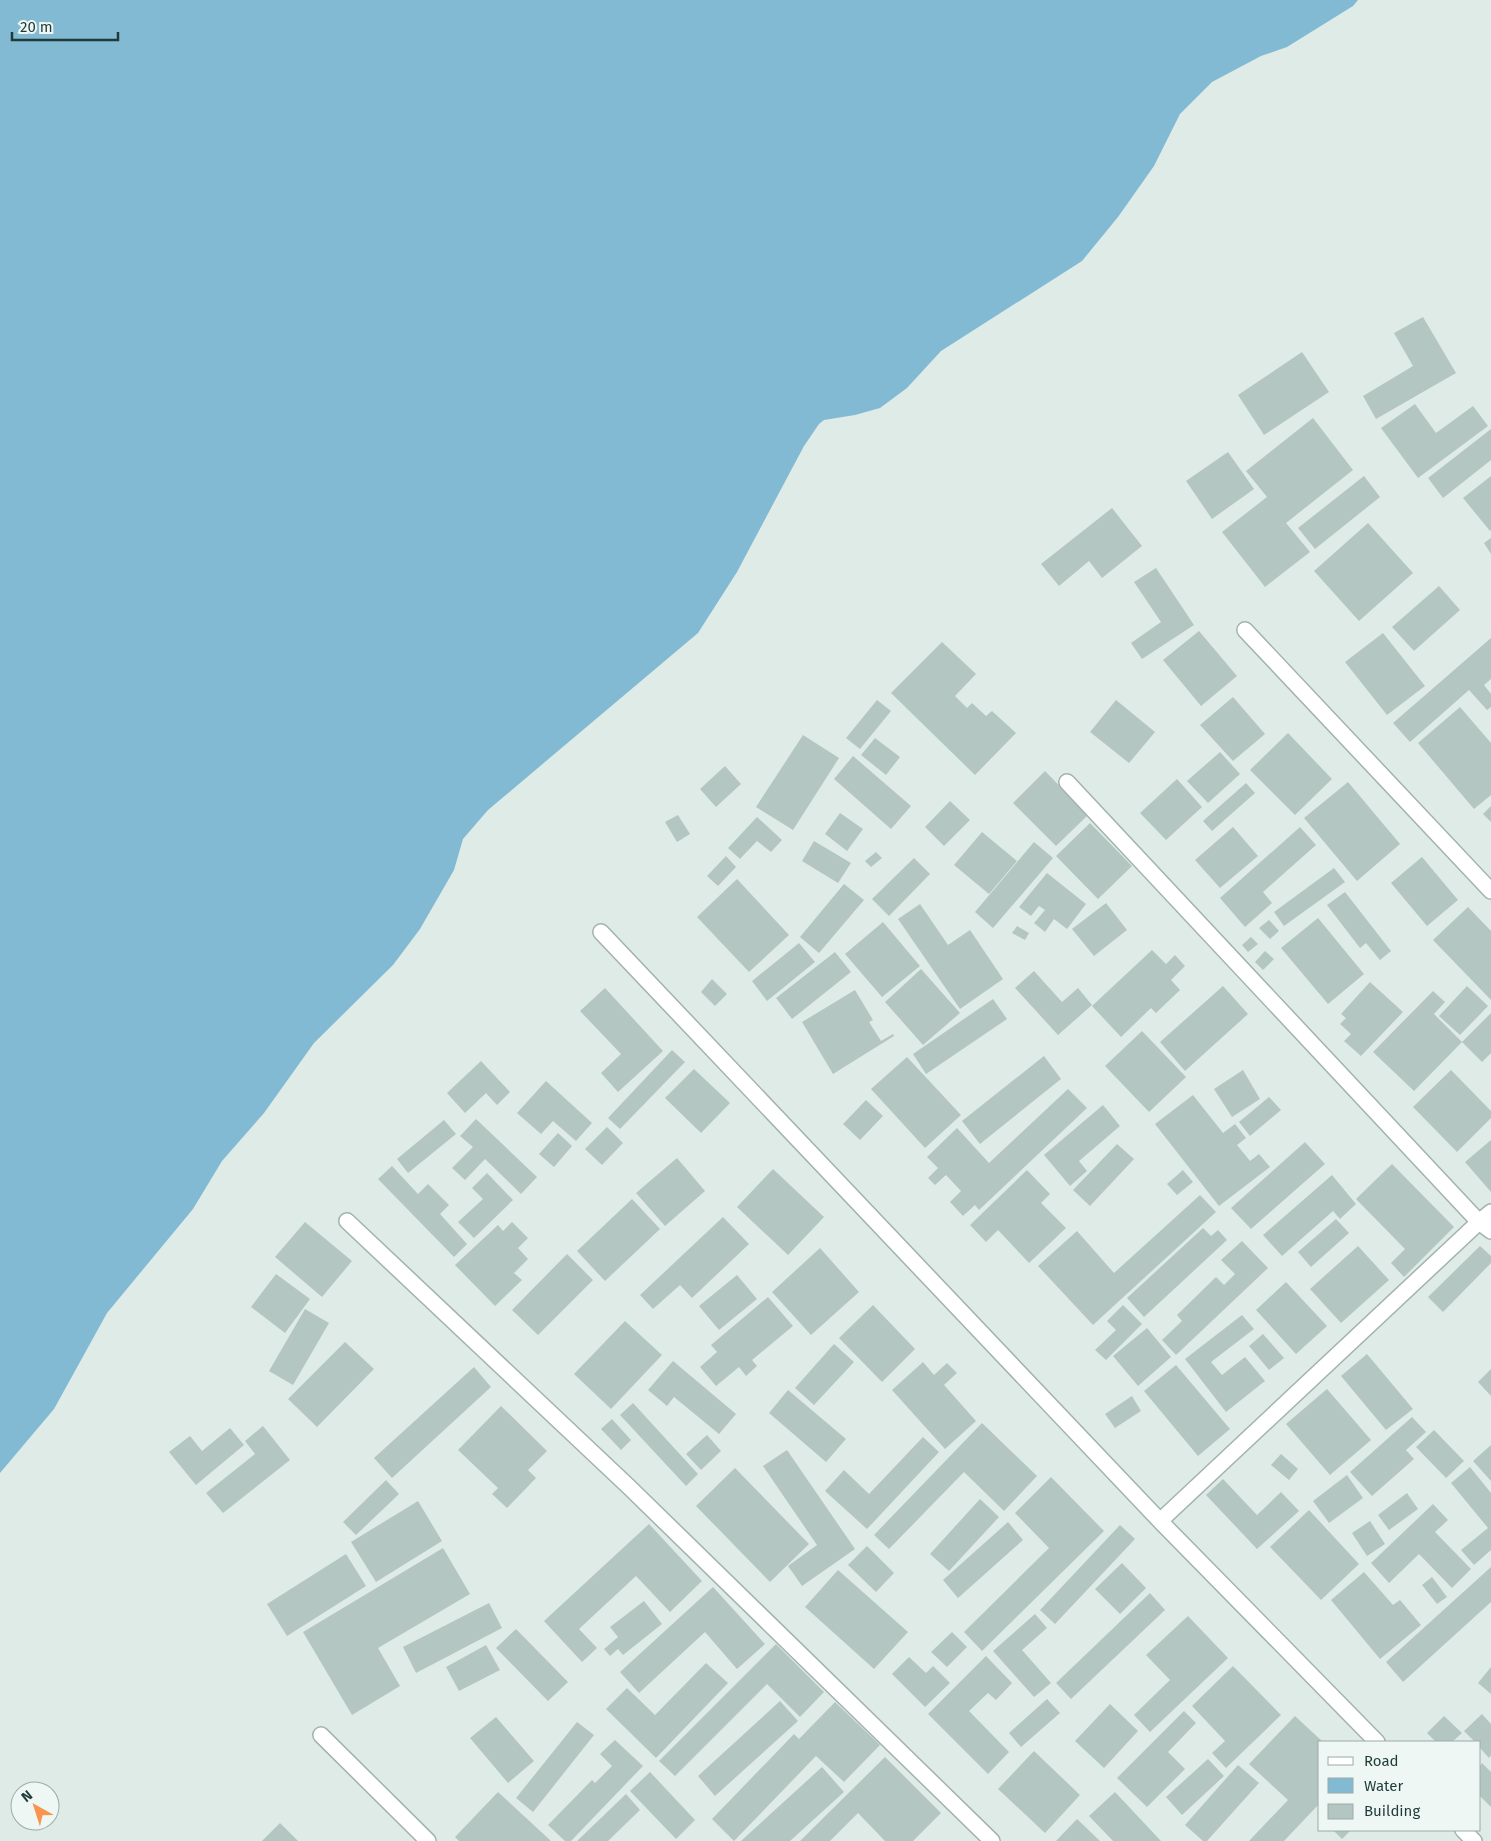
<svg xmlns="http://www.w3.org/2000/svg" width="1491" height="1841" viewBox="0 0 1491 1841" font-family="'Fira Sans',sans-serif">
<rect width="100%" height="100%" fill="#dfebe7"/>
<path fill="#83bad3" d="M0,0H1358L1353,6L1287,47L1261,56L1212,82L1180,114L1154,166L1118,217L1082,261L941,351L907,388L880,408L855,415L824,420L819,424L804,446L737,572L698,633L488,810L463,839L454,870L420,929L393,965L314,1043L264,1113L222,1161L193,1209L107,1313L54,1409L0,1473Z"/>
<path fill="#b4c6c1" d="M1423,317L1456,373L1376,419L1363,396L1413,366L1394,333Z
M1302,352L1329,392L1264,435L1238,395Z
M1415,404L1436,433L1473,406L1488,426L1418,478L1381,428Z
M1313,418L1353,470L1286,523L1310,552L1265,587L1222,532L1267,497L1246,471Z
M1491,429V460L1443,498L1428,478Z
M1228,452L1254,489L1212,519L1186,481Z
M1364,476L1380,497L1315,549L1298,528Z
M1491,476V530L1490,531L1463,498Z
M1112,508L1142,546L1102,578L1089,561L1059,586L1041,564Z
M1368,523L1413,573L1359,621L1314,571Z
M1491,538V554L1484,543Z
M1156,568L1194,625L1142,659L1131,643L1161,622L1134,582Z
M1439,586L1460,610L1414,651L1392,627Z
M1199,631L1237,676L1201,706L1163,660Z
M1383,633L1425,686L1387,715L1345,662Z
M1491,638V679L1484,685L1491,694V707L1487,710L1469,690L1410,742L1393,723Z
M942,642L976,674L955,696L967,708L972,703L986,716L992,711L1016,733L975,775L891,693Z
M1233,697L1265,734L1233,761L1200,725Z
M877,700L891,711L860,749L846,738Z
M1116,700L1155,732L1129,763L1090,732Z
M1460,707L1491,743V795L1474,809L1418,743Z
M1288,733L1332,779L1295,815L1250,770Z
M803,735L839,758L793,830L756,807Z
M875,738L900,757L886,775L861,755Z
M1220,752L1240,774L1208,803L1187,781Z
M853,756L911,806L891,829L834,779Z
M725,766L741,784L716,807L700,789Z
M1045,771L1088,815L1056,846L1013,803Z
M1177,779L1202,807L1166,840L1140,813Z
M1348,782L1400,844L1357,881L1304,818Z
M1246,783L1255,793L1212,831L1203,821Z
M950,801L970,820L944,846L925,827Z
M1491,806V822L1483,814Z
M840,813L863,829L847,851L825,834Z
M678,815L690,834L677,842L665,822Z
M757,817L782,840L771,852L757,841L740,859L728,848Z
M1090,823L1132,866L1098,899L1056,856Z
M1233,827L1258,856L1220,888L1195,860Z
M1300,827L1316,845L1263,892L1272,903L1245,927L1220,898Z
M982,832L1017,861L989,894L954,865Z
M814,841L851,863L838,883L802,861Z
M1034,842L1053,858L993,928L975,912Z
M876,852L882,858L871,867L865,861Z
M726,856L736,867L718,886L707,876Z
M1422,857L1458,900L1427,926L1391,883Z
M914,858L930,874L889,916L872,899Z
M1334,868L1345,882L1284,926L1274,912Z
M1047,873L1086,904L1067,929L1054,919L1045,932L1034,923L1045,910L1039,906L1031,916L1019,907Z
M737,879L789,935L749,972L697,917Z
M844,884L864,900L819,953L800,937Z
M1345,892L1391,951L1380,960L1366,943L1360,948L1327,905Z
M1106,903L1127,930L1094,956L1072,929Z
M920,904L948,945L970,930L1003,979L960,1009L898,919Z
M1468,907L1491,931V1000L1433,940Z
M1318,918L1364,974L1328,1004L1281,948Z
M1269,920L1279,931L1270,939L1259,928Z
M883,922L920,966L882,997L845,954Z
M1017,926L1029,933L1025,940L1012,933Z
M1251,937L1258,944L1248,952L1242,945Z
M799,943L815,962L767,1001L752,981Z
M1152,950L1166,964L1175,955L1185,966L1171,980L1180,990L1156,1013L1151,1008L1121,1037L1092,1006Z
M1265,951L1274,959L1263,970L1255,962Z
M835,952L851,972L792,1019L776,998Z
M921,969L960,1013L923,1045L885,1002Z
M1034,971L1062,1002L1078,988L1092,1005L1058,1035L1015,988Z
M712,979L727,994L715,1006L701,992Z
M1370,982L1403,1012L1361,1056L1344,1041L1351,1034L1340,1024L1346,1018L1341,1014Z
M1223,986L1248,1014L1185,1071L1160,1042Z
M1467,986L1488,1006L1460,1035L1439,1016Z
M605,988L663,1051L618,1092L601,1073L621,1054L580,1011Z
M855,990L873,1020L869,1022L881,1041L893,1034L894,1036L833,1074L802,1022Z
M1433,991L1445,1002L1434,1014L1462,1042L1414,1091L1373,1052Z
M993,999L1007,1019L926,1074L913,1054Z
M1491,1013V1053L1482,1062L1462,1042Z
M1142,1031L1186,1077L1149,1112L1105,1066Z
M672,1050L685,1062L620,1129L608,1118Z
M1044,1056L1061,1079L980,1144L962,1121Z
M907,1057L961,1115L925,1148L871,1089Z
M481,1061L510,1092L497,1105L486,1093L465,1113L447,1093Z
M694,1069L730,1103L701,1133L665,1098Z
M1243,1070L1260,1099L1232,1117L1214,1089Z
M1451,1070L1491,1111V1118L1457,1152L1413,1107Z
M546,1081L592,1123L576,1141L553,1121L541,1134L517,1113Z
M1068,1089L1087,1108L979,1210L975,1205L963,1216L950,1202L961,1191L946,1175L935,1185L928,1178L938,1168L927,1157L957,1128L989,1163Z
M1193,1095L1223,1133L1235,1124L1246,1138L1237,1145L1250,1161L1259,1154L1270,1167L1219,1206L1155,1124Z
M1269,1097L1281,1110L1250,1136L1239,1122Z
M866,1100L883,1116L860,1140L843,1124Z
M1103,1105L1120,1126L1079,1161L1087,1171L1070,1186L1044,1155Z
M476,1119L537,1177L521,1194L485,1159L465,1180L452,1168L473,1147L460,1136Z
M444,1120L456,1134L408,1173L397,1159Z
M607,1127L623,1143L602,1165L585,1149Z
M558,1133L572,1146L554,1167L539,1154Z
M1491,1140V1192L1465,1162Z
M1305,1142L1325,1164L1251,1229L1231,1208Z
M1117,1144L1134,1159L1090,1206L1073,1190Z
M677,1158L705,1191L665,1226L636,1193Z
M1392,1164L1454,1227L1404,1277L1391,1263L1405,1249L1356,1199Z
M392,1166L418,1194L428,1184L449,1205L440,1214L467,1244L454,1257L378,1179Z
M773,1169L824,1217L788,1255L737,1207Z
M1027,1170L1050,1194L1041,1203L1066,1228L1029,1263L998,1230L986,1242L970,1225Z
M1183,1170L1193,1182L1177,1195L1167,1184Z
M487,1173L513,1200L474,1238L458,1222L483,1199L472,1188Z
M1332,1175L1356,1204L1340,1219L1333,1211L1282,1256L1263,1235Z
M1200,1195L1216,1212L1093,1325L1038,1266L1077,1231L1114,1273Z
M632,1199L660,1229L605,1281L577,1251Z
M723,1217L749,1244L692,1298L680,1285L653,1309L640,1295Z
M1336,1219L1349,1233L1311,1267L1298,1252Z
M305,1222L352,1261L322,1297L275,1257Z
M512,1222L528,1238L518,1248L528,1259L514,1273L522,1280L495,1306L455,1265L498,1225L503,1231Z
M1203,1228L1211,1236L1218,1230L1227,1240L1144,1317L1127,1298Z
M1242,1241L1268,1268L1176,1355L1162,1340L1182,1321L1177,1315L1216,1277L1224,1285L1235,1274L1221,1260Z
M1358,1246L1389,1280L1341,1323L1310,1289Z
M1480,1246L1491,1256V1263L1443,1312L1428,1297Z
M820,1248L859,1292L811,1335L772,1292Z
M567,1254L593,1280L538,1335L512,1310Z
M276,1274L310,1299L285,1333L251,1307Z
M737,1275L757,1299L719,1330L699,1306Z
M1286,1282L1327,1326L1296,1354L1256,1310Z
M768,1297L793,1326L752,1360L757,1366L746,1376L739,1367L716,1386L700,1367L717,1352L711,1345Z
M873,1305L915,1349L882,1382L839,1338Z
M1123,1305L1142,1324L1106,1360L1095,1350L1116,1330L1107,1321Z
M305,1309L329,1323L293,1385L269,1371Z
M1242,1315L1254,1329L1211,1362L1222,1375L1245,1357L1265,1381L1226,1412L1185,1359Z
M625,1321L662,1355L611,1409L574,1374Z
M1147,1328L1171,1357L1138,1386L1113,1356Z
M1263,1334L1284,1358L1269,1370L1249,1346Z
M345,1342L374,1369L317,1427L288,1399Z
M834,1344L854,1362L814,1405L795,1388Z
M1367,1354L1413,1409L1386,1430L1341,1376Z
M673,1361L736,1414L719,1434L674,1397L667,1406L648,1390Z
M923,1362L934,1375L947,1363L957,1373L944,1385L976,1421L945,1449L892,1390Z
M1176,1365L1230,1429L1198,1456L1144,1391Z
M474,1367L491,1387L392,1478L374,1458Z
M1491,1369V1396L1478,1382Z
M1327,1389L1371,1440L1330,1475L1286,1424Z
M788,1390L846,1439L826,1462L769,1413Z
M1132,1396L1141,1411L1115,1428L1105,1414Z
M633,1403L698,1474L686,1486L620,1415Z
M501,1406L547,1451L528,1470L536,1478L507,1508L492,1494L498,1488L458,1450Z
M1412,1417L1426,1432L1406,1450L1414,1459L1372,1496L1350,1472Z
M612,1419L631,1440L621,1450L601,1429Z
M982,1423L1037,1476L1004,1511L964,1472L889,1549L874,1535Z
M263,1426L290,1460L223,1513L206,1493L255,1454L245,1441Z
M230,1428L244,1445L196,1485L169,1452L190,1436L202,1451Z
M1434,1430L1464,1461L1446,1478L1416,1447Z
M707,1435L721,1451L701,1470L686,1454Z
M923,1437L939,1452L867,1529L825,1491L844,1470L869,1494Z
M1491,1445V1481L1473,1461Z
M787,1450L855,1549L802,1586L788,1566L817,1545L763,1466Z
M1281,1454L1298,1469L1289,1480L1271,1465Z
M1470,1467L1491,1493V1550L1474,1565L1461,1550L1488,1528L1451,1483Z
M735,1468L809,1544L770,1582L696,1506Z
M1347,1475L1363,1498L1329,1523L1313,1501Z
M1051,1477L1104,1531L982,1651L964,1632L1049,1548L1015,1513Z
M1223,1479L1257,1515L1281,1492L1299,1511L1257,1549L1206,1495Z
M386,1480L399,1494L356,1535L343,1522Z
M1407,1493L1418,1509L1389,1530L1378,1515Z
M980,1499L999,1517L949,1571L930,1554Z
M418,1501L442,1541L376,1582L351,1542Z
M1433,1504L1448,1520L1435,1532L1471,1569L1452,1588L1419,1554L1389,1583L1371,1563Z
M1309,1510L1359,1564L1321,1600L1270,1547Z
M1370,1521L1385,1544L1367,1556L1352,1533Z
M1008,1522L1023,1540L958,1598L943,1580Z
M649,1524L702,1581L670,1612L636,1576L579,1629L597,1648L582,1662L544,1621Z
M1120,1525L1135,1539L1055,1624L1040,1610Z
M867,1546L894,1573L876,1592L848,1565Z
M443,1548L470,1594L378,1648L400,1686L352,1715L303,1632Z
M346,1554L366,1586L287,1636L267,1604Z
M1122,1563L1146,1588L1120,1614L1095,1589Z
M1491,1567V1602L1403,1682L1386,1662Z
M838,1570L908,1632L874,1669L805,1607Z
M1364,1572L1393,1605L1400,1600L1421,1625L1380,1659L1331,1600Z
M1432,1577L1447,1597L1437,1604L1422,1585Z
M713,1587L765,1644L737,1669L705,1632L639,1693L620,1672Z
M1150,1593L1165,1610L1071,1699L1056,1683Z
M644,1601L662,1624L623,1655L618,1649L610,1656L604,1649L618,1637L610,1627Z
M489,1603L502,1628L416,1673L403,1647Z
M1035,1614L1047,1628L1022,1650L1051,1683L1034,1697L993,1651Z
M1188,1616L1228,1658L1150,1732L1134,1715L1170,1680L1146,1655Z
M516,1629L568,1682L548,1701L496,1648Z
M952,1632L967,1647L947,1667L931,1652Z
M776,1644L824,1692L800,1717L767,1684L675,1776L659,1761Z
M486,1645L500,1670L459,1691L446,1667Z
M986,1656L1012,1683L996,1700L988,1693L969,1711L1009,1752L988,1774L928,1714Z
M909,1657L926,1673L933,1666L950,1683L925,1707L892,1674Z
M706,1663L728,1683L656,1758L606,1709L627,1688L655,1715Z
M1233,1666L1281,1715L1226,1768L1212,1753L1225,1741L1192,1706Z
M1491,1667V1694L1478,1683Z
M1047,1699L1060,1713L1021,1747L1009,1733Z
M780,1701L798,1721L715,1796L698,1776Z
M835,1702L880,1745L844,1782L816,1756L734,1841L712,1819L794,1734L799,1739Z
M1110,1704L1138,1731L1104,1768L1075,1741Z
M1184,1711L1196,1723L1168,1752L1185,1769L1147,1807L1117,1778Z
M1482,1714L1491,1724V1755L1489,1758L1480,1748V1742H1475L1464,1731Z
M1295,1716L1323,1742H1320V1803L1284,1841H1249L1288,1800L1249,1764Z
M1444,1716L1462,1733L1452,1742H1436L1427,1733Z
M496,1717L534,1761L508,1783L470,1738Z
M577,1722L594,1735L533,1812L516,1798Z
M615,1740L643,1766L571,1841H565L548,1825L592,1780L595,1783L612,1766L600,1754Z
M1034,1751L1080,1795L1045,1833L998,1789Z
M885,1757L941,1813L913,1841H885L858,1813L830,1841H800Z
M1208,1759L1224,1776L1182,1815L1166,1797Z
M1482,1763L1491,1772V1807L1480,1796V1766Z
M1238,1765L1259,1783L1207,1841H1203L1185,1825Z
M822,1767L844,1792L790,1841H741Z
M650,1772L695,1820L676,1839L630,1791Z
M498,1792L551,1841H459L455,1837Z
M1115,1792L1161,1841H1113L1089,1816Z
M626,1794L640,1810L608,1841H577Z
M1077,1819L1100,1841H1056Z
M280,1823L298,1841H262Z
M1333,1830H1351L1342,1839Z"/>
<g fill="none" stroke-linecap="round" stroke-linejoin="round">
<g stroke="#a2b3af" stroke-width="18">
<path id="street" d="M1245,630L1491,891
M1067,782L1479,1222L1491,1231
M601,932L1160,1521L1377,1742
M347,1221L628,1486L992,1841
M1160,1521L1479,1222L1491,1212
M321,1735L428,1841
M1463,1830L1474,1841"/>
</g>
<use href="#street" stroke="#fff" stroke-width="15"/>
</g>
<rect x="1318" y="1741" width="162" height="90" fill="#eff7f5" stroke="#9caca9"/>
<rect x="1328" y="1757" width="25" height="8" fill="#ffffff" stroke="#9caca9"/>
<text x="1364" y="1766" font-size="15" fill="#1f3b38">Road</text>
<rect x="1328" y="1778" width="25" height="15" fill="#83bad3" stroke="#9caca9"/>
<text x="1364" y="1791" font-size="15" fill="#1f3b38">Water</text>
<rect x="1328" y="1804" width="25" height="15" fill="#b4c6c1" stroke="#9caca9"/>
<text x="1364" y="1816" font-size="15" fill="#1f3b38">Building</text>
<g transform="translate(35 1806) rotate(321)"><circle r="24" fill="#eff7f5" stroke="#9caca9"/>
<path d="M0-4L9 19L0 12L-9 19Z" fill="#f9944f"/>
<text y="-8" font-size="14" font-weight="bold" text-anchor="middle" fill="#1f3b38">N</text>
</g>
<path d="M12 32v8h106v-8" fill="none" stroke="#1f3b38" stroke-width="2.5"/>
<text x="20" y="32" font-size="15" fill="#1f3b38" stroke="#eff7f5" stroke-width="4" paint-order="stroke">20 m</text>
</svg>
